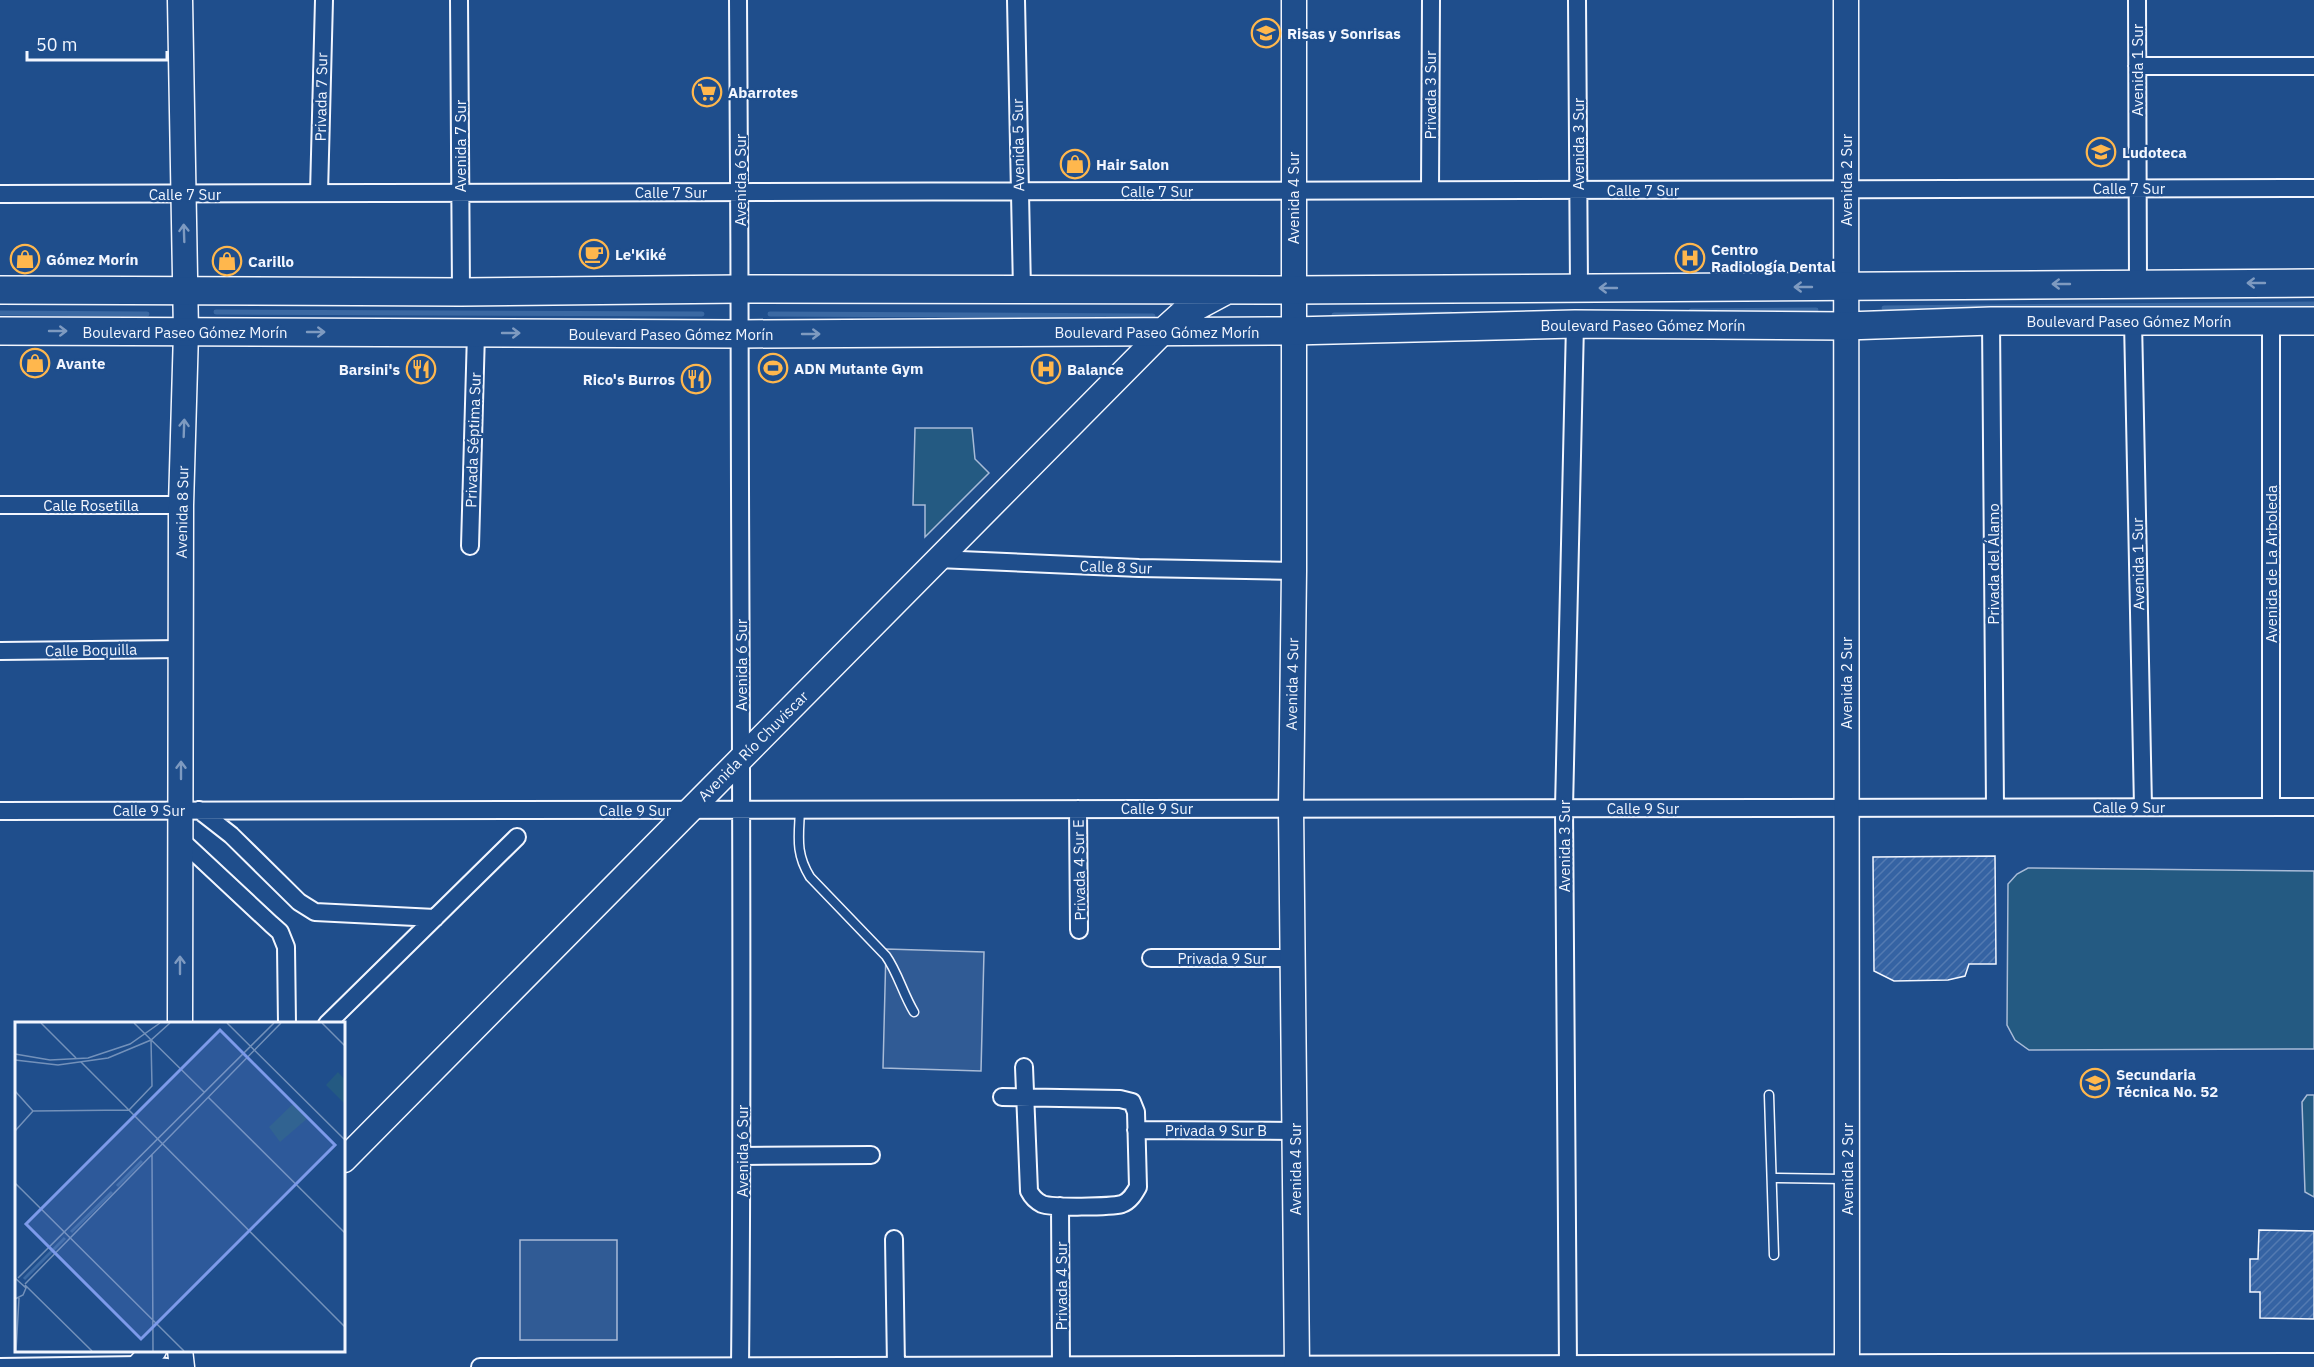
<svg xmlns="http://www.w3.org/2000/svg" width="2314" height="1367" viewBox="0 0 2314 1367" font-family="'IBM Plex Sans',sans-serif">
<defs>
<pattern id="building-hatch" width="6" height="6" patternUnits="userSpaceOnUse" patternTransform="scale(1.5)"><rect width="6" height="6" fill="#3563a3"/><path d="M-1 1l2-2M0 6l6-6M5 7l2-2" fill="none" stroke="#537ab1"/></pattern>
</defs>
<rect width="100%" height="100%" fill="#1f4e8c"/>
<path fill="#245a82" stroke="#a8bbd7" stroke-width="1.5" d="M915,428H972L975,459L989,473L925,537V505H913Z
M2028,868L2314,871V1049L2029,1050L2015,1040L2007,1025L2008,884L2017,874Z
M2307,1095H2314V1197L2305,1192L2302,1102Z"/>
<path fill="#305b95" stroke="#a8bbd7" stroke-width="1.5" d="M886,949L984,952L981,1071L883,1068Z
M520,1240H617V1340H520Z"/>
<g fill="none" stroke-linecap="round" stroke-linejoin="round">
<path stroke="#3b69a3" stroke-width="5" d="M1884,308L2314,304
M1691,311L1816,310
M216,312L702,314
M0,313L147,314
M770,314L1153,316
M1334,315L1451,314"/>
</g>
<path fill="url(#building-hatch)" stroke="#f2f6ff" stroke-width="1.5" d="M1995,856L1996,964H1969L1965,976L1948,980L1894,981L1874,971L1873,857Z
M2259,1230L2314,1231V1319L2260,1318V1292H2250V1259H2258Z"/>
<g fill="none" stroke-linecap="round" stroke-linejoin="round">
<g stroke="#f2f6ff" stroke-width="11">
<path id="lane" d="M800,809C799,836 795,853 810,877L886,956C898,973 903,994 914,1012
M1769,1095L1774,1255
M1772,1178L1843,1179"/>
</g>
<g stroke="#f2f6ff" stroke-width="20">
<path id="street" d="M459,0L461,292
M738,0C740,163 739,325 740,488C741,781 743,1074 740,1367
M1016,0L1022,290
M1577,0L1579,288
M2137,0L2138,284
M2137,66H2314
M1430,190L1431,0
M319,193L324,0
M0,194L2314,188
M1991,321L1995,807
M2133,321L2143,807
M2271,321V807
M0,505H181
M470,546L476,333
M938,559L1139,568L1294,571
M0,651L181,649
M1078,809L1079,930
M199,810L231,835L299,902L315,912L435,918
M0,811L2314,807
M181,840L271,924L280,932L286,947L287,1024
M1151,958H1293
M327,1024L517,837
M1002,1097L1120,1099L1132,1102L1136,1112L1138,1187C1134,1194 1130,1201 1122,1204C1111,1207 1052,1208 1042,1204C1036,1201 1032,1197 1029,1191L1024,1067
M1136,1130L1295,1131
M742,1156L871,1155
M1060,1206L1061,1365
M894,1239L896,1366
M0,1367L140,1365L167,1367
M480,1367L2314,1362
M1568,1367L1564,808L1575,324"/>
</g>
<g stroke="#f2f6ff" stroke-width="27">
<path id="secondary" d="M1294,0V571L1291,808L1297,1367
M1846,0L1847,1367
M180,1024L181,505L186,332L180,0
M344,1160L1163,332
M180,1350L182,1367
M138,1367L154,1350"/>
</g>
<g stroke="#f2f6ff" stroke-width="30">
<path id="primary" d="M0,290L461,292L739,289L1293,290L2314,283
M0,331L740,334L1293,331L1575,324L1846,326L1991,321H2314
M1163,332L1184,313L1225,291"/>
</g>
<use href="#lane" stroke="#1f4e8c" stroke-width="8"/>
<use href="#street" stroke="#1f4e8c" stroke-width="16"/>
<use href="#secondary" stroke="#1f4e8c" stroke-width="24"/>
<use href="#primary" stroke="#1f4e8c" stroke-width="27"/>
</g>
<defs><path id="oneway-shaft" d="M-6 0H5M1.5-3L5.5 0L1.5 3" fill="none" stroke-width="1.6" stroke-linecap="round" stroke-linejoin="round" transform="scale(1.5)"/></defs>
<g stroke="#7e9ac0">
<use href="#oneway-shaft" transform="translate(184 233) rotate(-92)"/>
<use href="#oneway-shaft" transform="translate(2256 283) rotate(180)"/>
<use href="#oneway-shaft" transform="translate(2061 284) rotate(180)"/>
<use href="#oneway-shaft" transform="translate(1803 287) rotate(180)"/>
<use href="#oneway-shaft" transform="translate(1608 288) rotate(180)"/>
<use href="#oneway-shaft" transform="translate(58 331)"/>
<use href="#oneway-shaft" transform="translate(316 332)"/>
<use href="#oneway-shaft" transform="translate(511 333)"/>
<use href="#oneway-shaft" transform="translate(811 334)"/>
<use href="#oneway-shaft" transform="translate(184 428) rotate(-88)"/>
<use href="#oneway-shaft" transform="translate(181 770) rotate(-90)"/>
<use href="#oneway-shaft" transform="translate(180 965) rotate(-90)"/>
</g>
<defs>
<g id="school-ring" transform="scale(1.5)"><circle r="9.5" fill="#1f4e8c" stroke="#ffb74d" stroke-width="1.5"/><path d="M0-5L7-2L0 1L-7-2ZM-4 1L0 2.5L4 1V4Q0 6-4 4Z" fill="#ffb74d"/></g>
<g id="supermarket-ring" transform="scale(1.5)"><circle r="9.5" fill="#1f4e8c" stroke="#ffb74d" stroke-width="1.5"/><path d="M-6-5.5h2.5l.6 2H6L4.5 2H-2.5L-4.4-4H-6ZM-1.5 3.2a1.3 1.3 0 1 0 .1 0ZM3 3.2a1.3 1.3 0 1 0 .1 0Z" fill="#ffb74d"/></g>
<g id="shop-ring" transform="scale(1.5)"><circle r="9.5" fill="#1f4e8c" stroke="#ffb74d" stroke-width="1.5"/><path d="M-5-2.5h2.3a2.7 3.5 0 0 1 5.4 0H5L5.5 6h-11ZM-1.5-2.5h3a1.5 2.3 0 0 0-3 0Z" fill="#ffb74d"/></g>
<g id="cafe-ring" transform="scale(1.5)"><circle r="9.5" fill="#1f4e8c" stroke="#ffb74d" stroke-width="1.5"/><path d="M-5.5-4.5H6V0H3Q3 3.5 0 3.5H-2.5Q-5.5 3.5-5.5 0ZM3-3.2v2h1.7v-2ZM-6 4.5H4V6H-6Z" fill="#ffb74d"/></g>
<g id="hospital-ring" transform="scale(1.5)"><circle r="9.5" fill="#1f4e8c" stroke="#ffb74d" stroke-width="1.5"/><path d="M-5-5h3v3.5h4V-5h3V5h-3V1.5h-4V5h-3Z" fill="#ffb74d"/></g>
<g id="stadium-ring" transform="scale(1.5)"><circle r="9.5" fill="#1f4e8c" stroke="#ffb74d" stroke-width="1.5"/><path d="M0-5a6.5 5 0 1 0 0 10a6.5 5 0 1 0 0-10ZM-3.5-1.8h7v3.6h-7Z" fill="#ffb74d"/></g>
<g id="restaurant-ring" transform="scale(1.5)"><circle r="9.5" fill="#1f4e8c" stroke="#ffb74d" stroke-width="1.5"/><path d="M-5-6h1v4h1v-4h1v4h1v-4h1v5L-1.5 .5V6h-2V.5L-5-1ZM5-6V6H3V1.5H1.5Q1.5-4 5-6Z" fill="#ffb74d"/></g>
</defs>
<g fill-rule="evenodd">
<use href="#school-ring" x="1266" y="33"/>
<use href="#supermarket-ring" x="707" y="92"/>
<use href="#school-ring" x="2101" y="152"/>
<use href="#shop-ring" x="1075" y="164"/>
<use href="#cafe-ring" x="594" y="254"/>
<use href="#hospital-ring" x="1690" y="258"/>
<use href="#shop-ring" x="25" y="259"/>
<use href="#shop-ring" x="227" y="261"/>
<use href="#shop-ring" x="35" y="363"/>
<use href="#stadium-ring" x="773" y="368"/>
<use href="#restaurant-ring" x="421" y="369"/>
<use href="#hospital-ring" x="1046" y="369"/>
<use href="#restaurant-ring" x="696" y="379"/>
<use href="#school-ring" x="2095" y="1083"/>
</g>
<g text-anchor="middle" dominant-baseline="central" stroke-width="4.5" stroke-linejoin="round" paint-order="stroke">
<g font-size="15" font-weight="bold" fill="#f2f6ff" stroke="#1f4e8c" text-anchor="start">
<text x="1287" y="33">Risas y Sonrisas</text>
<text x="728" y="92">Abarrotes</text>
<text x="2122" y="152">Ludoteca</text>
<text x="1096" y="164">Hair Salon</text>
<text x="1711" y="249">Centro<tspan x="1711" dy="17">Radiología Dental</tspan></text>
<text x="615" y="254">Le'Kiké</text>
<text x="46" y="259">Gómez Morín</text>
<text x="248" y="261">Carillo</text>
<text x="56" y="363">Avante</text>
<text x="794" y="368">ADN Mutante Gym</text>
<text x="400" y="369" text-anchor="end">Barsini's</text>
<text x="1067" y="369">Balance</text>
<text x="675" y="379" text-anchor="end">Rico's Burros</text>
<text x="2116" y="1074">Secundaria<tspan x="2116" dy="17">Técnica No. 52</tspan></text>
</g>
<g font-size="15" fill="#f2f6ff" stroke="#1f4e8c">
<text transform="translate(2137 70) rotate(-90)">Avenida 1 Sur</text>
<text transform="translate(1430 95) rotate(-90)">Privada 3 Sur</text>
<text transform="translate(321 97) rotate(-89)">Privada 7 Sur</text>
<text transform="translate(1578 144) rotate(-90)">Avenida 3 Sur</text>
<text transform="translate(1018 145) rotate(-91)">Avenida 5 Sur</text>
<text transform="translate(460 146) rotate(-90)">Avenida 7 Sur</text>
<text transform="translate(740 180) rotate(-90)">Avenida 6 Sur</text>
<text transform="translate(1846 180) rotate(-90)">Avenida 2 Sur</text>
<text x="2129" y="188">Calle 7 Sur</text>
<text x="1643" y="190">Calle 7 Sur</text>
<text x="1157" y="191">Calle 7 Sur</text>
<text x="671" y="192">Calle 7 Sur</text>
<text x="185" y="194">Calle 7 Sur</text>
<text transform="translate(1293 198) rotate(-90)">Avenida 4 Sur</text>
<text x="2129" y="321">Boulevard Paseo Gómez Morín</text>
<text x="1643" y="325">Boulevard Paseo Gómez Morín</text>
<text x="185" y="332">Boulevard Paseo Gómez Morín</text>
<text x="1157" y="332">Boulevard Paseo Gómez Morín</text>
<text x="671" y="334">Boulevard Paseo Gómez Morín</text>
<text transform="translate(473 440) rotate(-88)">Privada Séptima Sur</text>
<text x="91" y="505">Calle Rosetilla</text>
<text transform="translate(182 512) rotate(-89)">Avenida 8 Sur</text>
<text transform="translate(1993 564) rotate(-90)">Privada del Álamo</text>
<text transform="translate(2138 564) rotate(-91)">Avenida 1 Sur</text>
<text transform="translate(2271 564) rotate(-90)">Avenida de La Arboleda</text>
<text transform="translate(1116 567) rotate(2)">Calle 8 Sur</text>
<text transform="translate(91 650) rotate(-1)">Calle Boquilla</text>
<text transform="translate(741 665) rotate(-90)">Avenida 6 Sur</text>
<text transform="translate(1846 683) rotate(-90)">Avenida 2 Sur</text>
<text transform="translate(1292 684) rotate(-89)">Avenida 4 Sur</text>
<text transform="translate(753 746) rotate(-45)">Avenida Río Chuviscar</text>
<text x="2129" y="807">Calle 9 Sur</text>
<text x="1157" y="808">Calle 9 Sur</text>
<text x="1643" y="808">Calle 9 Sur</text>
<text x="149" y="810">Calle 9 Sur</text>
<text x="635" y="810">Calle 9 Sur</text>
<text transform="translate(1564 846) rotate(-90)">Avenida 3 Sur</text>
<text transform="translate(1079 870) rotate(-91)">Privada 4 Sur E</text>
<text x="1222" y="958">Privada 9 Sur</text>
<text x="1216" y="1130">Privada 9 Sur B</text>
<text transform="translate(742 1151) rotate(-90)">Avenida 6 Sur</text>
<text transform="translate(1295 1169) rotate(-90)">Avenida 4 Sur</text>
<text transform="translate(1847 1169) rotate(-90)">Avenida 2 Sur</text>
<text transform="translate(1061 1286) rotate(-90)">Privada 4 Sur</text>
</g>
</g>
<g transform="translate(15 1022)">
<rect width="330" height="330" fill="#1f4e8c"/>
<path d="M323,50L330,58V82L311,63ZM280,80L294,95L265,120L254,105Z" fill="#245a82"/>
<path fill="none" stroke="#3b69a3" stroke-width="3" d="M102,164L127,139M56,210L97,170M9,257L50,216"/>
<path fill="none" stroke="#7391ba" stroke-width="1.5" d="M26,1L61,36M119,1L189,70M212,1L330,118M307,1L330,24M0,32L35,38L73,36L115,22L145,1M0,38L43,43L93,36L136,18L155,1M66,40L330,305M0,69L18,89L0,109M193,75L330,211M18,89L114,88L137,64L136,18M137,133L138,329M0,161L169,329M0,256L11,266L8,273L0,277M3,256L259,1M10,262L266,1M10,263L77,329M1,329L4,276"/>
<path fill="#7d9aea" fill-opacity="0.15" stroke="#7d9aea" stroke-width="3" d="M205,8L320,123L126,317L11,202Z"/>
<rect width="330" height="330" fill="none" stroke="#f2f6ff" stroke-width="3"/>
</g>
<path d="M27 51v9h140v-9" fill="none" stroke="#f2f6ff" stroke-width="3"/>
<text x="36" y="51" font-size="18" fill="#f2f6ff" stroke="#1f4e8c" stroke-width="4.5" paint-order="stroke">50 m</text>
</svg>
